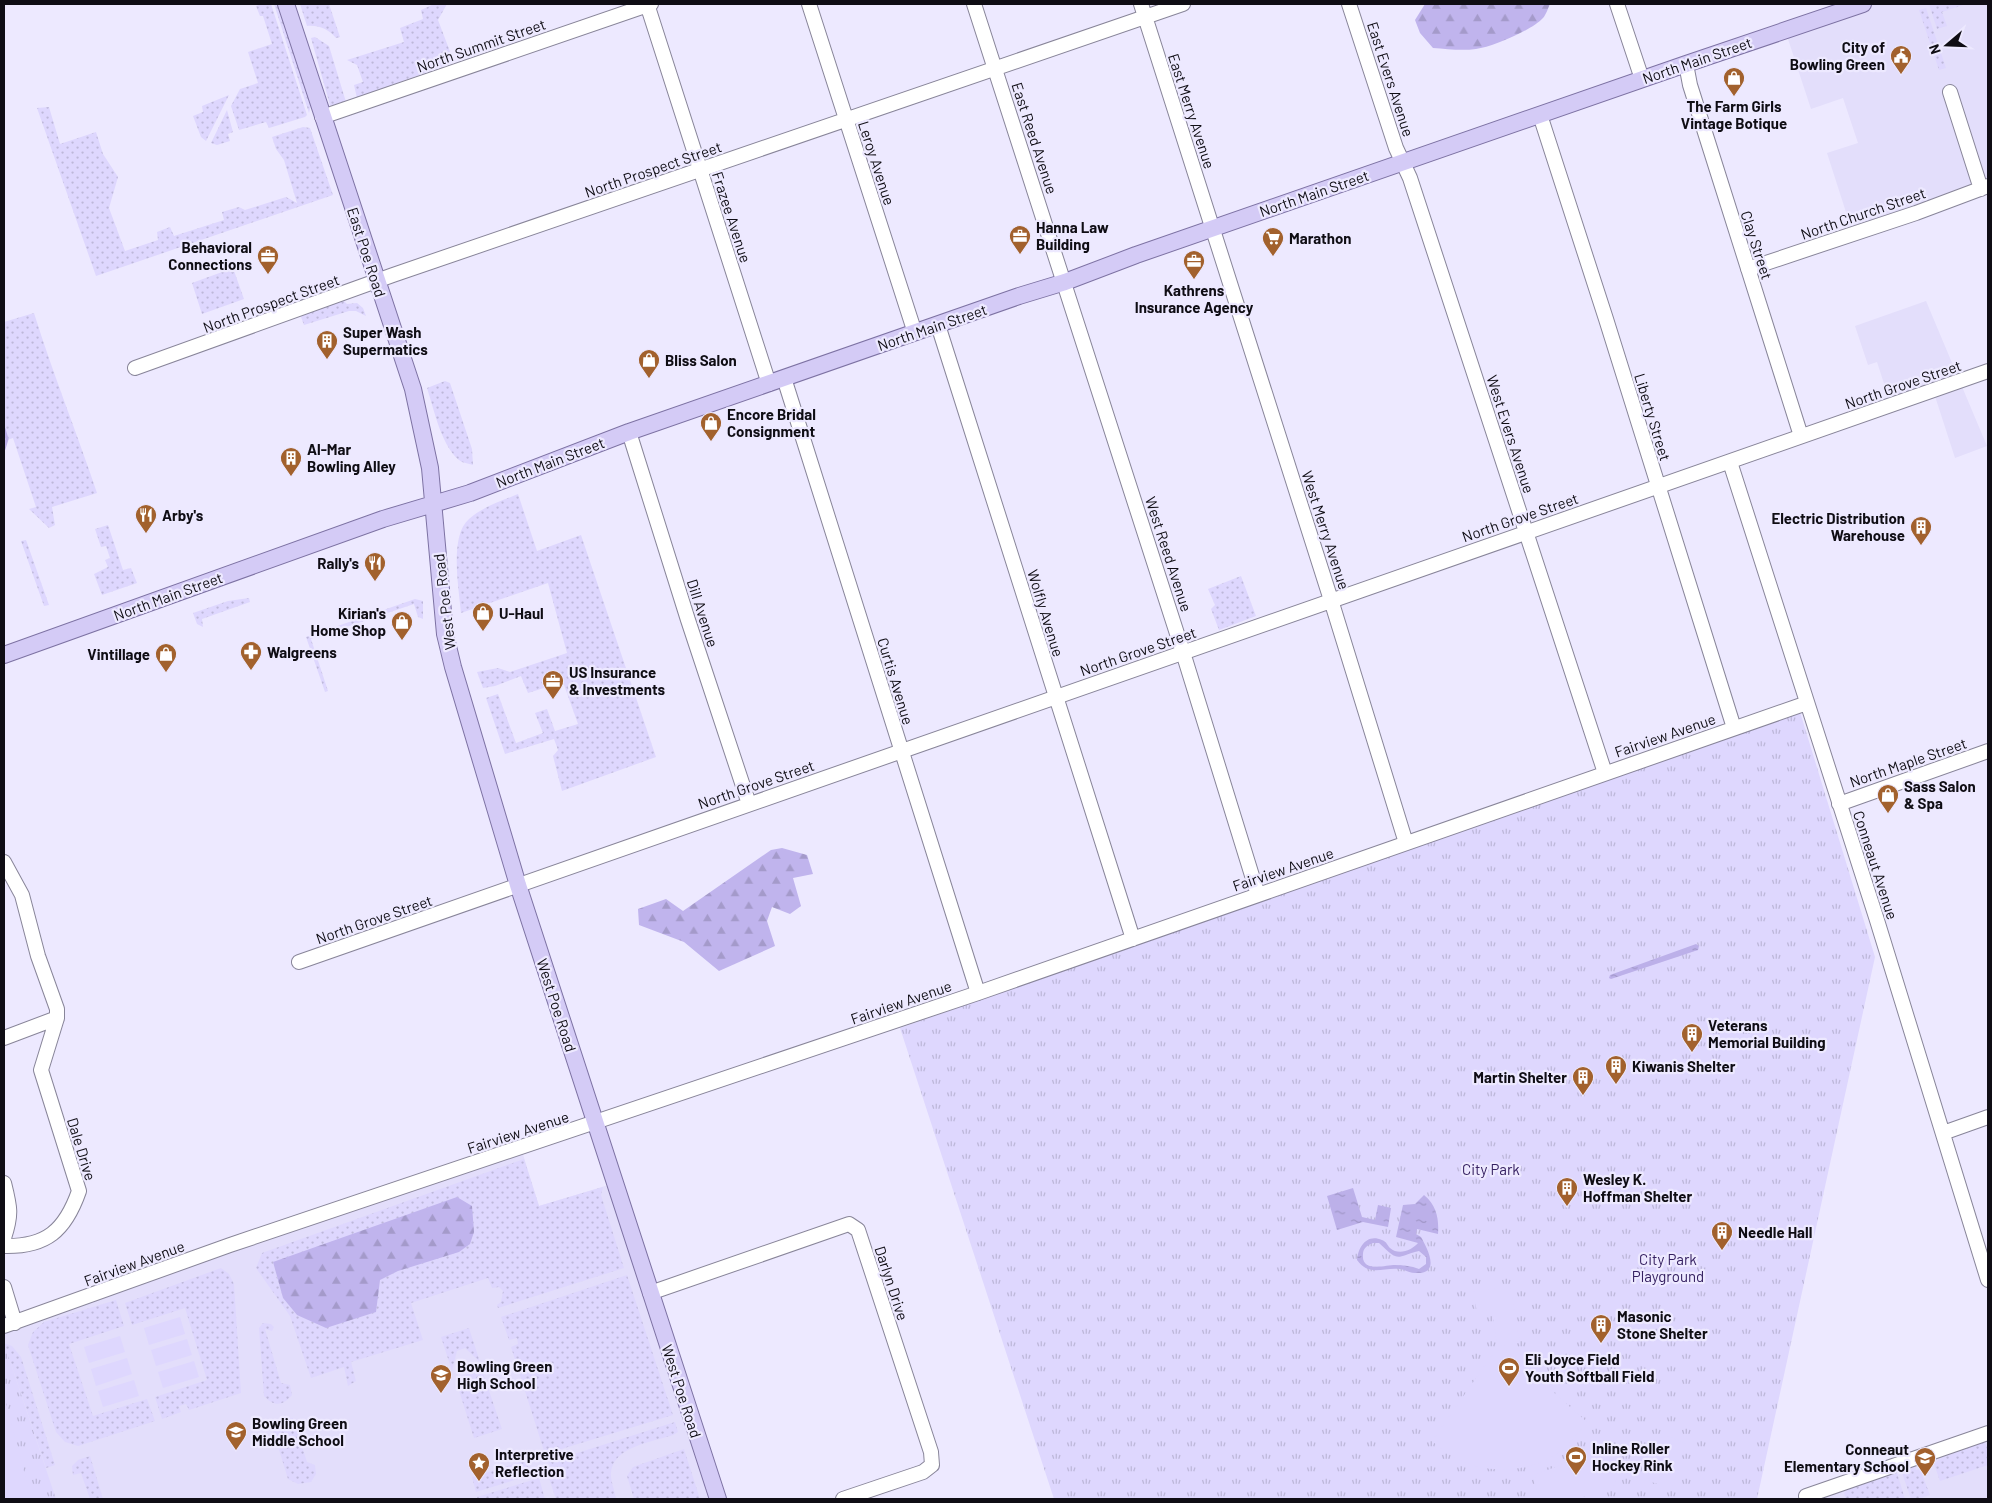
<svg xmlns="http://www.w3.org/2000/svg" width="1992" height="1503" viewBox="0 0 1992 1503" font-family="Barlow,sans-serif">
<defs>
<pattern id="grass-dots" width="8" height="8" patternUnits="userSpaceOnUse" patternTransform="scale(1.25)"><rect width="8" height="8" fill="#ded7fe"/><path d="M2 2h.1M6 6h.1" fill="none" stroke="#bdb7d9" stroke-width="1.8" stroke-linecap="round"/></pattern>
<pattern id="forest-firs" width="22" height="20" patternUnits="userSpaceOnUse" patternTransform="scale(1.25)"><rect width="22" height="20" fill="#c0b4ed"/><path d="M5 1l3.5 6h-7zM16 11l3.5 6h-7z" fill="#a49aca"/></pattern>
<pattern id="park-tufts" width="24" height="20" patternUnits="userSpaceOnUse" patternTransform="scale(1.25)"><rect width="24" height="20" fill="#ded7fe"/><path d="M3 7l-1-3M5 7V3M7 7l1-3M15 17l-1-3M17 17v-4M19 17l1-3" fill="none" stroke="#bdb7d9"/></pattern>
<pattern id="water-ripples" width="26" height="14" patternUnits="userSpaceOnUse" patternTransform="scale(1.25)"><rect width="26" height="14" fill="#bcb0e9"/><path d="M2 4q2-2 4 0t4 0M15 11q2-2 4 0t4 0" fill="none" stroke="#a096c7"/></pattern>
</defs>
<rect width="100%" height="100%" fill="#ede9ff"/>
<path fill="#e3defb" d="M1863,4H1988V186L1853,234L1827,153L1858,143L1843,98L1811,109L1785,30Z
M1926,301L1987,446L1955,458L1933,390L1891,405L1877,362L1868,365L1855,326Z
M521,1148L539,1206L615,1183L718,1499H4V1326Z
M1988,1433V1499H1797L1826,1489Z"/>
<path fill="url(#grass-dots)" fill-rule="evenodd" d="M262,4H271L307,115L305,117L269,128L266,122L239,130L231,106L240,89L258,83L248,52L272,44L263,16H260L256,6Z
M274,4H278L311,105L309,113Z
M300,4H329L340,37L336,38C328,29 319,25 307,26Z
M434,4H447L438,20L454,62L357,98L354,85L363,82L357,65L347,60L404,42L400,28L423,19L421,10Z
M1929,4H1966L1942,12L1947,26L1937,29Z
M1926,8L1946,68L1939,70L1919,10Z
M315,37L329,46L346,102L335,106L330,105L311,38Z
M229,95L206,141L201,137L193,116L203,112L202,106Z
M49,107L60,144L96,132L103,154L118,177L109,208L125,251L158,240L157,232L170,227L174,236L224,220L222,212L239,207L245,210L286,197L297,203L284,160L276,149L272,137L303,127L310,128L333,195L96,276L37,108Z
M227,110L233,132L228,134L230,141L217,145L211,143Z
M233,268L244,299L202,314L192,283Z
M344,301L347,304L357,303L363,308L366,316L356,311H349L304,325L301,317L308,311Z
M34,313C53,374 77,433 97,493L52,507L55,525L49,528L29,509L36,507L13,438L4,441V322Z
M445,381L450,383L472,449L473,465C470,464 465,463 462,462C442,450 434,409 427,388Z
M518,494L537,551L581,535L656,757L562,791L553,756L558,750L554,739L505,754L486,698L498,694L516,743L543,733L535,713L547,709L555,731L578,724L563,682L528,693L521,676L495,686L483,688L477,672L498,668L510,672L567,653L548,583L461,613C459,589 449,536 469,519C482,507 502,501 518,494Z
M108,525L123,570L131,568L137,583L102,595L94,574L108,567L105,560L110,558L106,546L101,547L95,529Z
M26,540L49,605L44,606L21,541Z
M1241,576L1256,616L1219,630L1211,609L1215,605L1208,589Z
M249,598L250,602L202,619L203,627L197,624L193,613L228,601Z
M415,599L423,601V619L418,617L414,604L311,639L328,691L325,692L306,637Z
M524,1159L539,1206L603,1187L601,1195L624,1268L498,1308L497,1305L501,1302L503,1291L499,1287L492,1288L488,1278L411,1303L423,1340L351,1362L356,1381L348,1386L344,1367L311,1378L290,1316L256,1268L262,1253ZM273,1262L398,1271L297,1315L283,1298Z
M221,1268L229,1274L234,1284L241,1393L189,1410L186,1404L179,1406L181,1412L162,1419L155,1397L207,1380L185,1308L132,1325L125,1303Z
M627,1275L673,1415L545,1454L511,1347L518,1344L517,1338L509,1340L501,1317Z
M116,1300L124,1326L69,1344L93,1416L147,1399L155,1421L78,1446L65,1442L56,1432L28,1345L33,1332L44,1322Z
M263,1323L271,1324L274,1327L272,1331L265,1329L281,1383L290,1385L292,1395C283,1406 274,1407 264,1396L259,1328Z
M469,1328L480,1362L465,1348L457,1351L452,1371L441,1337Z
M4,1343L12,1346L21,1357L55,1465L46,1468Z
M482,1370L502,1429L474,1438L455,1378Z
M288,1418H293L307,1462L315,1465L316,1474L311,1482L298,1484L288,1479L273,1430L278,1423Z
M675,1422L678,1432L673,1435C653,1442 614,1446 611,1472C610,1480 615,1491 616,1499H556L548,1475L553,1473L549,1462Z
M1984,1442L1988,1448V1465L1940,1481L1934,1464L1939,1459Z
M684,1449L700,1499H634L627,1476L633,1467Z
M90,1456L103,1499H90L81,1473L73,1475L72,1466L78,1460Z
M526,1460L531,1475L476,1492L472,1477Z
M1915,1465L1916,1470L1920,1469L1930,1495L1918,1499H1911L1901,1470Z
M1897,1473L1905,1499H1846L1844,1493L1847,1490Z
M539,1478L545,1499H478L477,1497Z"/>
<path fill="url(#forest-firs)" d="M1425,4H1550C1548,8 1546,15 1543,18C1532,30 1493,47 1476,49C1462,51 1447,49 1433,48L1420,33L1415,20Z
M782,848L807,855L813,874L793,878L801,906L790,914L772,907L767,921L775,946L719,971L684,942L639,925L638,909L666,899L683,911L771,850Z
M457,1197L472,1206L474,1232L470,1244L459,1252L398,1271L380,1280L376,1312L326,1328L297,1315L283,1298L273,1262Z"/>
<path fill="url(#park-tufts)" d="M1800,712L1875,957L1757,1499H1054L900,1028Z
M4,1346H5L56,1499H4Z"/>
<path fill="#ded7fe" d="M1510,1286L1520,1343L1497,1346L1492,1310L1477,1312L1473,1292Z
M180,1317L185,1334L149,1345L144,1328Z
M120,1336L125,1352L89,1363L84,1347Z
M187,1339L192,1355L156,1366L151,1350Z
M1506,1350L1587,1422C1580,1430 1574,1439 1567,1446C1537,1473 1488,1477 1454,1457C1446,1453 1439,1447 1432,1441L1495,1351Z
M127,1358L132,1374L96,1386L91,1369Z
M194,1361L199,1377L163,1388L158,1372Z
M134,1380L139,1396L103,1407L98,1391Z
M4,1395L31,1498L4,1499Z
M1669,1436L1686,1444L1672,1488L1651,1482C1637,1459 1639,1439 1669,1436Z
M1603,1450C1613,1455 1616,1469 1617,1479L1612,1487L1576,1499H1540L1534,1482L1536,1474Z"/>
<path fill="url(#water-ripples)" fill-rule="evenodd" d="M1696,944L1699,946L1698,950L1611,979L1609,978L1610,975Z
M1353,1188L1362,1217L1375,1220L1378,1205L1391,1208L1388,1227L1363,1222L1337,1230L1327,1196Z
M1424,1195C1437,1206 1439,1219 1438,1234L1417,1229L1416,1234L1421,1237C1427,1248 1442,1275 1415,1273C1410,1273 1405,1270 1400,1269C1383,1267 1369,1277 1357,1260C1358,1247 1367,1233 1382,1240C1387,1242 1387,1245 1390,1248C1399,1256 1412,1250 1418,1243L1396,1237L1403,1205L1415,1204ZM1373,1243H1379C1400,1263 1395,1257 1419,1251L1426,1257V1264L1419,1269C1411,1266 1404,1265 1395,1265C1385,1265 1361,1273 1363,1254C1363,1248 1368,1245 1373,1243Z"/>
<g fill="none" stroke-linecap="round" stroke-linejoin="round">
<path stroke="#bcb0e9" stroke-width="3" d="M4,429L7,439L4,449"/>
<g stroke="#888599" stroke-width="16">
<path id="minor" d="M647,4L769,384
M809,4L915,333
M974,4L1181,646L1258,895
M1141,4L1331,600L1406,843
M1349,4L1396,148L1410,178L1605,773
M1617,4L1642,79
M1686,64L1690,85L1801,436
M1950,92L1981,189
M1540,115L1606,319L1734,728
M322,117L651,4
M1748,269L1916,213L1988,186
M938,325L1133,939
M135,368L393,275L1183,4
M784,378L978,993
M629,432L688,620L749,804
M1730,462L1876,917L1988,1280
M1839,804L1988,751
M4,862L22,895L38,956L57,1009V1018L4,1038
M299,962L1988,371
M1943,1133L1988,1117
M4,1183C10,1207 12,1214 4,1238
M4,1246C46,1247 65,1231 79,1191L41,1070L57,1018
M4,1287L15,1323
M650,1293L849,1224L858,1230L931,1452L932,1465L923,1472L843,1499
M4,1326L230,1245L978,993L1807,703
M1806,1496L1988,1433"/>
</g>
<g stroke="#7d72a3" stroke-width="18">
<path id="major" d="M286,4L413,389L430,468L445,634L453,667L518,885L718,1499
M4,655L383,519L470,493L629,432L1019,296L1065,282L1136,255L1686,64L1863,4"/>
</g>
<use href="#minor" stroke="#fff" stroke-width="14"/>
<use href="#major" stroke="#d4cbf6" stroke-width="16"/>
</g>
<defs>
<g id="civic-pin" transform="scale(1.125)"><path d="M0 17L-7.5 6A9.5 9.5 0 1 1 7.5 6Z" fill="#a2612d" stroke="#ede9ff"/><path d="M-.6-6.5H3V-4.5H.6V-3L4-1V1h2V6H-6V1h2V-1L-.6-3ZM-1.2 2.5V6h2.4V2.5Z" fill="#fff"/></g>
<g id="shop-pin" transform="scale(1.125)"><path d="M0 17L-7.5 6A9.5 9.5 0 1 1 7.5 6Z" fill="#a2612d" stroke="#ede9ff"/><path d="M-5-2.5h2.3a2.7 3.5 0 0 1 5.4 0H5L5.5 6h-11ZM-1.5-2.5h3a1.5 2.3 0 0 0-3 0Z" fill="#fff"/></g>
<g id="office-pin" transform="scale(1.125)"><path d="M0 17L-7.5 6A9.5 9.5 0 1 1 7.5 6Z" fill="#a2612d" stroke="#ede9ff"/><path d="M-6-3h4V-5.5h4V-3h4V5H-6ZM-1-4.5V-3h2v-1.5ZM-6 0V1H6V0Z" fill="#fff"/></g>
<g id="supermarket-pin" transform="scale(1.125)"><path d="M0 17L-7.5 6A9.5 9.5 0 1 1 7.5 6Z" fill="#a2612d" stroke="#ede9ff"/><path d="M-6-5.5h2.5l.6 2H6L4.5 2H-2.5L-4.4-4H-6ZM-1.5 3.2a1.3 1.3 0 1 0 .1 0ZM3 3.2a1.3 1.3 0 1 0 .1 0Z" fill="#fff"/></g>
<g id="building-pin" transform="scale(1.125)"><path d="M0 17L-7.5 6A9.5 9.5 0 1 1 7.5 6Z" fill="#a2612d" stroke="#ede9ff"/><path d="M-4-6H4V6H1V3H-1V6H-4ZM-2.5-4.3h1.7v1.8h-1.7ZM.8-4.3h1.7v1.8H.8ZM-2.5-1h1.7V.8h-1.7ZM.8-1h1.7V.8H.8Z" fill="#fff"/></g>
<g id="restaurant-pin" transform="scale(1.125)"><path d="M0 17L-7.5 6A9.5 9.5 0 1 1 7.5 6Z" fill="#a2612d" stroke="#ede9ff"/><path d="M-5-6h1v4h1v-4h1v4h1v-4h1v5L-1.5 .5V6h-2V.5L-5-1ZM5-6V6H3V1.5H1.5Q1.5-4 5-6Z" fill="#fff"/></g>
<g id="pharmacy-pin" transform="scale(1.125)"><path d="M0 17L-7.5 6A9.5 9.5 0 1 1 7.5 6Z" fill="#a2612d" stroke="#ede9ff"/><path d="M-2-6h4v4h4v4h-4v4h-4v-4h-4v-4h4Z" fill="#fff"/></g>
<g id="stadium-pin" transform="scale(1.125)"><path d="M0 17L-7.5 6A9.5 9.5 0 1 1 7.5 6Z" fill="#a2612d" stroke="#ede9ff"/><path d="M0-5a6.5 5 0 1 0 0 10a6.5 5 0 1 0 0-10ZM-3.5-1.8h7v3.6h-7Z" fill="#fff"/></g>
<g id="school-pin" transform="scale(1.125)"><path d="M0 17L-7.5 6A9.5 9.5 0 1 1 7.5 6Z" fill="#a2612d" stroke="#ede9ff"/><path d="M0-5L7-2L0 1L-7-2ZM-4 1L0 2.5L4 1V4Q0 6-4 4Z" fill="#fff"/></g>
<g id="sight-pin" transform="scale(1.125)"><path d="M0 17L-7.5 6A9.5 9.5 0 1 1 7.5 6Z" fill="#a2612d" stroke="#ede9ff"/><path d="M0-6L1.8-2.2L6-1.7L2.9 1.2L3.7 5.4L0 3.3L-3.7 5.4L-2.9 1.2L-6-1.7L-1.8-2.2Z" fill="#fff"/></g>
</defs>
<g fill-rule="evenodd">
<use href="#civic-pin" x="1901" y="56"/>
<use href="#shop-pin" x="1734" y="78"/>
<use href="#office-pin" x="1020" y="236"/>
<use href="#supermarket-pin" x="1273" y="238"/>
<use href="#office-pin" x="268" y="256"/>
<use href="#office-pin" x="1194" y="261"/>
<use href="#building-pin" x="327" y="341"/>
<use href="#shop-pin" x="649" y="360"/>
<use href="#shop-pin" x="711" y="423"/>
<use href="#building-pin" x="291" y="458"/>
<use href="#restaurant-pin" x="146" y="515"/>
<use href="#building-pin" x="1921" y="527"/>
<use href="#restaurant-pin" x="375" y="563"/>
<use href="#shop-pin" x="483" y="613"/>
<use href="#shop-pin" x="402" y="622"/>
<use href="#pharmacy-pin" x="251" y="652"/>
<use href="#shop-pin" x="166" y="654"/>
<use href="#office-pin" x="553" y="681"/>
<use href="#shop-pin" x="1888" y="795"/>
<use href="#building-pin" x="1692" y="1034"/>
<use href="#building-pin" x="1616" y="1066"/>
<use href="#building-pin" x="1583" y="1077"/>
<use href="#building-pin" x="1567" y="1188"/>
<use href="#building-pin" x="1722" y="1232"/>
<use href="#building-pin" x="1601" y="1325"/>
<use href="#stadium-pin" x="1509" y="1368"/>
<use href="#school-pin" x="441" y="1375"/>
<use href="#school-pin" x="236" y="1432"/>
<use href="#stadium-pin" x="1576" y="1457"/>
<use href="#school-pin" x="1925" y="1458"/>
<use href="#sight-pin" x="479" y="1463"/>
</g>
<g text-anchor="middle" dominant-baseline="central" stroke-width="4.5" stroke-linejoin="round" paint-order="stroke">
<g font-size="15" fill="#0f0d14" stroke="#ede9ff">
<text transform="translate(481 45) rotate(-19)">North Summit Street</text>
<text transform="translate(1697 60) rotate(-19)">North Main Street</text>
<text transform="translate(1391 79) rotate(72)">East Evers Avenue</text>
<text transform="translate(1192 111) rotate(72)">East Merry Avenue</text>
<text transform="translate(1035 138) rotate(72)">East Reed Avenue</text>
<text transform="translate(877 163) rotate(72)">Leroy Avenue</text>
<text transform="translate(653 169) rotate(-19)">North Prospect Street</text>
<text transform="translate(1314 193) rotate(-19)">North Main Street</text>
<text transform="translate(1863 213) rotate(-19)">North Church Street</text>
<text transform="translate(732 217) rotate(72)">Frazee Avenue</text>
<text transform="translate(1757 245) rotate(72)">Clay Street</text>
<text transform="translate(367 252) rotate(72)">East Poe Road</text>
<text transform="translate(271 303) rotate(-20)">North Prospect Street</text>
<text transform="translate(932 327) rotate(-19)">North Main Street</text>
<text transform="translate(1903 384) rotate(-19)">North Grove Street</text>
<text transform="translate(1653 417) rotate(73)">Liberty Street</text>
<text transform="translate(1511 434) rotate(72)">West Evers Avenue</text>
<text transform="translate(550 462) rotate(-21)">North Main Street</text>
<text transform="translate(1520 517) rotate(-19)">North Grove Street</text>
<text transform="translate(1326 530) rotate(72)">West Merry Avenue</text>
<text transform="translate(1169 554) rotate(72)">West Reed Avenue</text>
<text transform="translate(168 596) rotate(-20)">North Main Street</text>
<text transform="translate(444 602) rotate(-97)">West Poe Road</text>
<text transform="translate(703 613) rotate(72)">Dill Avenue</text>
<text transform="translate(1046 613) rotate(73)">Wolfly Avenue</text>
<text transform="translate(1138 651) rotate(-19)">North Grove Street</text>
<text transform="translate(896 681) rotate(73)">Curtis Avenue</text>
<text transform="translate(1665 735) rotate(-19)">Fairview Avenue</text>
<text transform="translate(1908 762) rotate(-19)">North Maple Street</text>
<text transform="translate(756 784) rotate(-19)">North Grove Street</text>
<text transform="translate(1876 865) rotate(72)">Conneaut Avenue</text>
<text transform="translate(1283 869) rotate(-19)">Fairview Avenue</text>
<text transform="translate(374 919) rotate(-19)">North Grove Street</text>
<text transform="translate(901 1002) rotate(-19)">Fairview Avenue</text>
<text transform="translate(557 1005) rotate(72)">West Poe Road</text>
<text transform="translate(518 1132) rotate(-18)">Fairview Avenue</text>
<text transform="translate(82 1149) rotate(73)">Dale Drive</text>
<text transform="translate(134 1263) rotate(-20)">Fairview Avenue</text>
<text transform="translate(892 1283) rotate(72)">Darlyn Drive</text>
<text transform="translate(682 1391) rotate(72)">West Poe Road</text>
</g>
<g font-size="15" font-weight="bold" fill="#0f0d14" stroke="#ede9ff" text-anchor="start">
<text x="1885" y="47" text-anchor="end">City of<tspan x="1885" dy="17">Bowling Green</tspan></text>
<text x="1734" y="106" text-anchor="middle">The Farm Girls<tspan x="1734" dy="17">Vintage Botique</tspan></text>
<text x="1036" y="227">Hanna Law<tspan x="1036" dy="17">Building</tspan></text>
<text x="1289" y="238">Marathon</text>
<text x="252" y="247" text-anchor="end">Behavioral<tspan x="252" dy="17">Connections</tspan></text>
<text x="1194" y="290" text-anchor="middle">Kathrens<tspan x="1194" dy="17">Insurance Agency</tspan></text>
<text x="343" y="332">Super Wash<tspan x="343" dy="17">Supermatics</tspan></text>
<text x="665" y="360">Bliss Salon</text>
<text x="727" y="414">Encore Bridal<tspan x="727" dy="17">Consignment</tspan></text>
<text x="307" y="449">Al-Mar<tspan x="307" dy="17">Bowling Alley</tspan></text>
<text x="162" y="515">Arby's</text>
<text x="1905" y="518" text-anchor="end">Electric Distribution<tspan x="1905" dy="17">Warehouse</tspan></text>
<text x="359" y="563" text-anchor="end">Rally's</text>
<text x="386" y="613" text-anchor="end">Kirian's<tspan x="386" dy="17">Home Shop</tspan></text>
<text x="499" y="613">U-Haul</text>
<text x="267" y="652">Walgreens</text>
<text x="150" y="654" text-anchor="end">Vintillage</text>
<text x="569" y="672">US Insurance<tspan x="569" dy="17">&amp; Investments</tspan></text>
<text x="1904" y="786">Sass Salon<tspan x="1904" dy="17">&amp; Spa</tspan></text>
<text x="1708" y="1025">Veterans<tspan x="1708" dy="17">Memorial Building</tspan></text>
<text x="1632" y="1066">Kiwanis Shelter</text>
<text x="1567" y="1077" text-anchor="end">Martin Shelter</text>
<text x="1583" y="1179">Wesley K.<tspan x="1583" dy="17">Hoffman Shelter</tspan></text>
<text x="1738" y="1232">Needle Hall</text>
<text x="1617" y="1316">Masonic<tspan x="1617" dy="17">Stone Shelter</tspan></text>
<text x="1525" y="1359">Eli Joyce Field<tspan x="1525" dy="17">Youth Softball Field</tspan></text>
<text x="457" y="1366">Bowling Green<tspan x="457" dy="17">High School</tspan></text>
<text x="252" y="1423">Bowling Green<tspan x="252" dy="17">Middle School</tspan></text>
<text x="1592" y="1448">Inline Roller<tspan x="1592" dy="17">Hockey Rink</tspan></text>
<text x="1909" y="1449" text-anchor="end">Conneaut<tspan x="1909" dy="17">Elementary School</tspan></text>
<text x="495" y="1454">Interpretive<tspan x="495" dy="17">Reflection</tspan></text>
</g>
<g font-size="15" fill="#352061" stroke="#ede9ff">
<text x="1491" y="1169">City Park</text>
<text x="1668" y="1259">City Park<tspan x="1668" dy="17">Playground</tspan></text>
</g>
</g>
<rect width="1992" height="1503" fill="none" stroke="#0f0d14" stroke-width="10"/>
<g transform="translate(1947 45) rotate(251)" stroke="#ede9ff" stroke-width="4" paint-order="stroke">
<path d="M0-4L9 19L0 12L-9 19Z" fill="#0f0d14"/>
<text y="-8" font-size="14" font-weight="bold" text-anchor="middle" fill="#0f0d14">N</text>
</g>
</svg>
